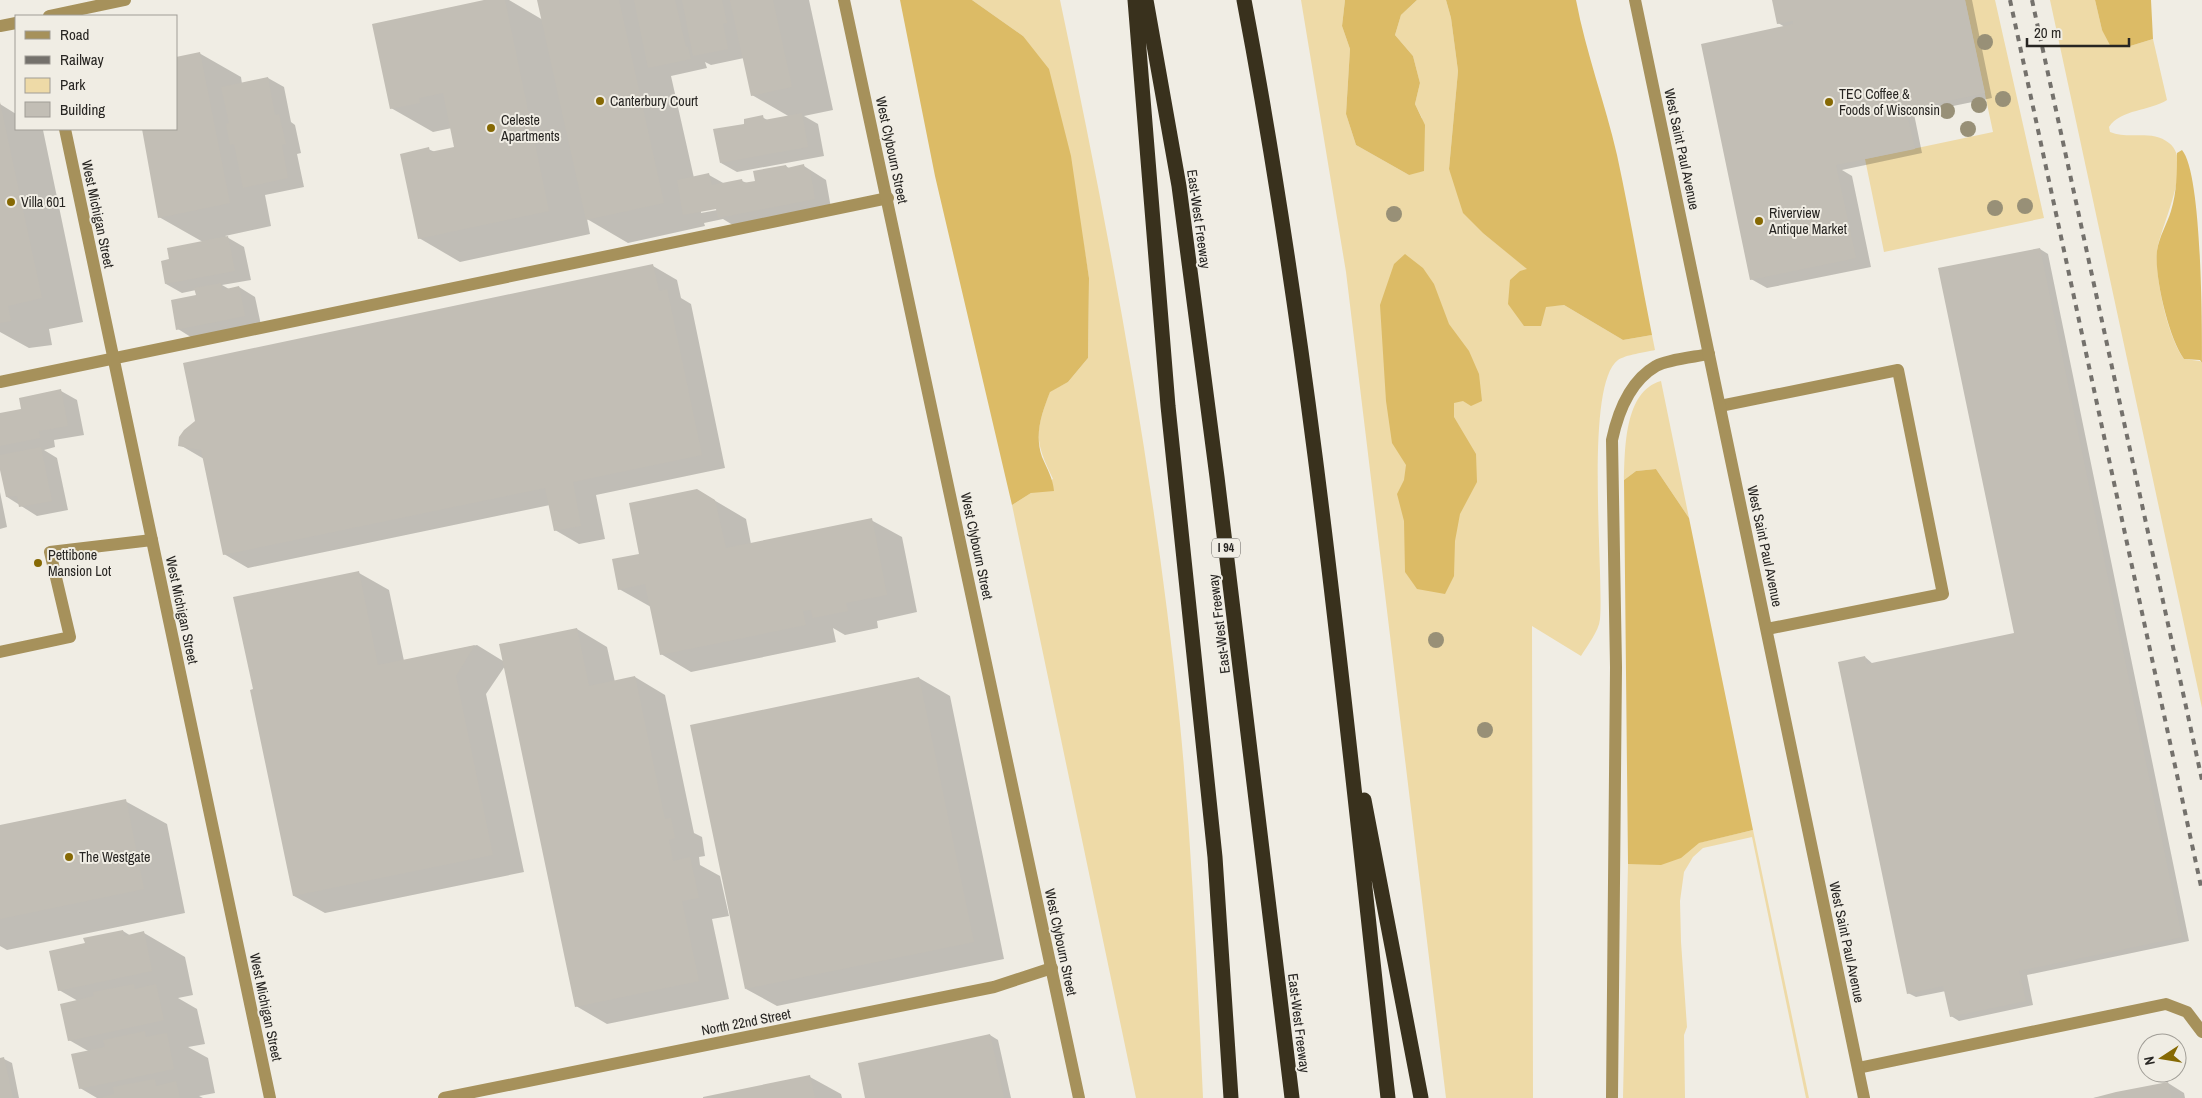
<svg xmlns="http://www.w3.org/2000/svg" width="2202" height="1098" viewBox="0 0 2202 1098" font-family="'Archivo Narrow',sans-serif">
<rect width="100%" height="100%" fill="#f0ede4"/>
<path fill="#eedaa7" d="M972,0H1060C1110,236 1154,474 1179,714C1192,842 1197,970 1203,1098H1136L1012,505L1053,479C1034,440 1035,433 1050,391L1068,382L1088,358L1089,278L1080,223L1023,36Z
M1301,0H1345L1342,26L1350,49L1346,114L1356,145L1409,175L1422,118L1415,104L1420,83L1413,56L1395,35L1401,15L1417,0H1446L1451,18L1458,71L1449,169L1484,234L1528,269L1546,306L1564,305L1623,340L1652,335L1655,350C1646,352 1625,355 1618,360C1584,385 1604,572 1600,619C1599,631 1587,646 1581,656L1532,626L1533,1098H1446L1346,272Z
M1965,0H1995L2044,218L1884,252L1865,159L1993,132Z
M2050,0H2095L2102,30L2127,47L2153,39L2167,100C2150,111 2121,109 2109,127L2110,132C2129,140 2152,129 2169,143C2195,163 2159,228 2157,252C2155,279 2168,338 2184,359L2200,361L2202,363V708Z
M1661,381L1689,518L1656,469L1636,471L1624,480C1625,450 1624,391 1661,381Z
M1753,830L1809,1098H1806L1752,837L1703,848L1693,857L1684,872L1680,901L1681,942L1687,1027L1684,1035L1685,1098H1623L1628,864L1637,858L1651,854Z"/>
<path fill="#dcbb66" d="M900,0H972L1023,36L1049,69L1071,156L1089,278L1088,358L1068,382L1050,392C1042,413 1034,434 1042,457C1047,469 1053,478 1054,491L1031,493L1012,505L935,176Z
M1345,0H1417L1401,15L1395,35L1413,56L1420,83L1415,104L1425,125L1424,171L1409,175L1356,145L1346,114L1350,49L1342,26Z
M1446,0H1576C1586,53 1605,103 1617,155C1630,215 1640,275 1652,335L1623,340L1564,305L1546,307L1541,326H1524L1508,304L1510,280L1520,271L1527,269L1484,234L1463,213L1449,169L1458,71L1451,18Z
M2095,0H2151L2153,39L2127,47H2111L2102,30Z
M2182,150C2202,173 2202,325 2202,363L2200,360L2184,359C2169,339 2154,276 2157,251C2159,237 2167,224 2171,211C2177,192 2177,172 2177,153Z
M1405,254L1423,268L1434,284L1449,324L1469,351L1479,374L1482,401L1471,406L1463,401L1454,403V417L1476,454L1477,482L1460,514L1455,541L1454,576L1445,594L1417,589L1405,572L1404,521L1397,494L1404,480L1406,465L1392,443L1386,401L1380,305L1394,264Z
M1656,469L1689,518L1753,830L1699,843L1681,858L1661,865L1628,864L1624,480L1636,471Z"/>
<path fill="#0003" fill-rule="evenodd" d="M490,0H509L543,20L538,0H809L833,110L804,116L818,124L824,156L737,172L721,163L745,125L762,117L769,121L790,117L752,95L744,58L711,65L705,62L707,68L671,76L694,178L709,175L725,184L742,181L747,183L757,182L786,166L790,169L804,166L826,180L831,208L736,227L723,219L704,223L705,226L628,243L587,219L590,234L460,262L419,238L428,149L435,152L456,148L452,128L433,132L391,108ZM722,206L723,209L701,213V210Z
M1773,0H1972L1992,98L1914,114L1922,153L1842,170L1852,176L1871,267L1767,288L1751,279L1785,27L1778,23Z
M199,53L241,77L242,84L268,78L284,87L291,122L295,125L301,153L297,154L304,187L265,195L271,226L225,236L244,247L251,280L222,285L229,289L239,287L255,297L261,325L194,339L178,329L197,296L196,290L182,293L166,284L171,260L203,242L159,217L143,129H176Z
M0,104L16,114V129H41L43,130L83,322L49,329L52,345L29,348L0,332Z
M2040,249L2048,254L2189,941L2027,975L2033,1005L1959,1021L1951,1016L1946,991L1916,997L1908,993L1865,657L1873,664L2015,634Z
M653,266L677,280L681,298L691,304L725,468L596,495L605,539L579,544L555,530L550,505L248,568L224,554L204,459L180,445Z
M61,391L77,400L84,435L54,440L55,447L44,450L57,458L68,510L37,516L7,497L0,463V415L23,410Z
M697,490L746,519L751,544L871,520L902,537L917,612L877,621L878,628L845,635L833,628L836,642L691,672L661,654L651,607L619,589L641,555Z
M0,492L7,527L0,529Z
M359,573L389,590L404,661L477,645L503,661L577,629L607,647L615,682L635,677L665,695L694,833L702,837L705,856L699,857L700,865L720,876L729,916L712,919L729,999L607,1024L576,1006L505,666L486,694L524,872L325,913L294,896Z
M919,678L950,696L1004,959L777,1006L746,989Z
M125,801L167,824L185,913L7,950L0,946V827Z
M123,931L131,936L144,933L185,957L193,995L178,998L197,1009L205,1044L188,1047L208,1058L215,1093L199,1096L203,1098H97L80,1088L90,1052L69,1040L78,1001L59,990L86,944Z
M990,1035L998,1040L1011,1098H867Z
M4,1059L12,1063L19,1098H0V1060Z
M810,1077L841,1094L842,1098H705Z
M2168,1083L2184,1093L2185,1098H2094Z"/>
<path fill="#c2beb5" d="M484,0H505L549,211L418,239L400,154L429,147L430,152L454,147L443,93L419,98L420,103L390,109L372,24Z
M537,0H619L664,203L586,220Z
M634,0H675L686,47H688L691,59L648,68Z
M682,0H722L727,23L723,24L728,49L693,56Z
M730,0H773L792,87L751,96Z
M1772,0H1965L1985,93L1906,110L1915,149L1836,165L1856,258L1750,280L1701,44L1793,24V21L1777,24Z
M200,52L230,203L158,218L142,129H176V57Z
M268,77L275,115L279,114L286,144L282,145L288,178L243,188L234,144L230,145L226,124L229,123L221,87Z
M0,102L42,298L8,306L11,321L0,323Z
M802,113L808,147L720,163L713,129L744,124V119L763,115L764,120Z
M804,164L805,170H810L815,199L718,218L716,209L683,215L677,180L709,173L712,185L742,179L743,183L755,181L753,171L786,165L787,168Z
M228,236L235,271L165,284L161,261L169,259L167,248Z
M2040,248L2182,937L2019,971L2026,1001L1950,1017L1943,986L1907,994L1838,662L1865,656L1867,664L2014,633L1938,268Z
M653,264L659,291L667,289L702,455L573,482L581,526L554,531L545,488L223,555L201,450L178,446L179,437L184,430L195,421L183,363Z
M221,283L222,290L239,286L245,316L176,330L171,300L196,295L194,288Z
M61,389L68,426L39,431L40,438L0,446V413L21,409L19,398Z
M41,447L52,501L19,507L17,496L6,497L0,470V455Z
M697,489L715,500L726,548L872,518L887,595L846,603L848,611L813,618L811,610L803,611L806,625L660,655L645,584L618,590L612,559L639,554L629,503Z
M359,571L378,665L475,645L456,676L493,855L293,896L250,690L253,689L233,597Z
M577,628L589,686L635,676L665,819L671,818L675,838L669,840L673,861L690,857L699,898L682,901L699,981L575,1007L499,644Z
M919,677L974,942L745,989L690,725Z
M126,799L144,889L0,919V825Z
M123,930L124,936L144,931L152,971L58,991L49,951L85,943L83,938Z
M134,984L135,989L156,984L164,1020L68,1041L60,1004L94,996L93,992Z
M145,1031L146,1037L167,1033L174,1069L79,1089L71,1054L105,1047L103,1040Z
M990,1034L1004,1098H865L858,1063Z
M4,1057L13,1098H0V1058Z
M810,1075L815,1098H703V1097Z
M155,1079L156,1086L176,1081L180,1098H100L114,1094L113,1087Z
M2168,1082L2171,1098H2093L2116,1092Z"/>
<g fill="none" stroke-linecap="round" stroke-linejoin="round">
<path stroke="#a6915b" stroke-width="12" d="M0,382L888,198
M1720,406L1898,370L1943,594L1767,629
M0,652L70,637L50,552L152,540
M1858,1068L2166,1004L2187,1012L2202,1032
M1612,1098L1616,667L1612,440C1618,412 1630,381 1656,366C1669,359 1695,357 1709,354"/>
<path stroke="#a6915b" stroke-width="12" d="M49,16L125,0
M0,26L16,23
M65,129L270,1098
M444,1098L994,987L1052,968"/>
<path stroke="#a6915b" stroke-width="12" d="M844,0L1079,1098
M1635,0L1864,1098"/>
<path stroke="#39311d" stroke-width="15" d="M1135,0L1168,406L1215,857L1231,1098
M1146,0L1179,186L1217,477L1292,1098
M1244,0C1313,363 1347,731 1388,1098
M1364,800L1421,1098"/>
<path stroke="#74716c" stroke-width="4" stroke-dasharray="6 6" stroke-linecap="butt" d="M2010,0L2202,891
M2032,0L2202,780"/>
</g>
<g fill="#989077">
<circle cx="1985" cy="42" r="8"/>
<circle cx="2003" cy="99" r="8"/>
<circle cx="1979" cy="105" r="8"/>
<circle cx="1947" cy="111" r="8"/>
<circle cx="1968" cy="129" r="8"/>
<circle cx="2025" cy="206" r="8"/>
<circle cx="1995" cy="208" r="8"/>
<circle cx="1394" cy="214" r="8"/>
<circle cx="1436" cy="640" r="8"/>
<circle cx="1485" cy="730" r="8"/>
</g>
<g fill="#866904" stroke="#f0ede4" stroke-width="2">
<circle cx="600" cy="101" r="5"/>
<circle cx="1829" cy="102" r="5"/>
<circle cx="491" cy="128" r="5"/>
<circle cx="11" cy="202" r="5"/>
<circle cx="1759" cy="221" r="5"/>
<circle cx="38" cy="563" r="5"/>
<circle cx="69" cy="857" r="5"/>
</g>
<g text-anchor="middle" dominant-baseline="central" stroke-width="4" stroke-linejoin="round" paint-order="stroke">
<rect fill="#f0ede4" stroke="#63615c" stroke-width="1" x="1212" y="538.5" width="28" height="19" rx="4"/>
<g font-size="12" font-weight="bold" fill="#272522">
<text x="1226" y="548">I 94</text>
</g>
<g font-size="14" fill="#272522" stroke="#f0ede4" text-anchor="start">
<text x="1839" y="94">TEC Coffee &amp;<tspan x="1839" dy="16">Foods of Wisconsin</tspan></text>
<text x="610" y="101">Canterbury Court</text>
<text x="501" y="120">Celeste<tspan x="501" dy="16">Apartments</tspan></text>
<text x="21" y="202">Villa 601</text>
<text x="1769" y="213">Riverview<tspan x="1769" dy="16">Antique Market</tspan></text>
<text x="48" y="555">Pettibone<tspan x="48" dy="16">Mansion Lot</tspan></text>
<text x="79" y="857">The Westgate</text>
</g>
<g font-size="14" fill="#272522" stroke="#f0ede4">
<text transform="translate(1682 149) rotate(78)">West Saint Paul Avenue</text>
<text transform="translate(892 150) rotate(78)">West Clybourn Street</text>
<text transform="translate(98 214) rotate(78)">West Michigan Street</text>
<text transform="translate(1199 219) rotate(82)">East-West Freeway</text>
<text transform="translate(977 546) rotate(78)">West Clybourn Street</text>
<text transform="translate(1765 546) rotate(78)">West Saint Paul Avenue</text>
<text transform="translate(182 610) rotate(78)">West Michigan Street</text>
<text transform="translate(1219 624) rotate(-97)">East-West Freeway</text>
<text transform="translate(1061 942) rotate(78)">West Clybourn Street</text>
<text transform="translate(1847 942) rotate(78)">West Saint Paul Avenue</text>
<text transform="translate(266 1007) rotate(78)">West Michigan Street</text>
<text transform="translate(746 1022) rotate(-11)">North 22nd Street</text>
<text transform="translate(1299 1023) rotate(83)">East-West Freeway</text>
</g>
</g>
<rect x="15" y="15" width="162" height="115" fill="#f0ede4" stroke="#a09d96"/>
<rect x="25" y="31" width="25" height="8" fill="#a6915b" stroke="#a09d96"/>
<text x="60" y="40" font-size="15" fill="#272522">Road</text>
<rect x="25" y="56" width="25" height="8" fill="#74716c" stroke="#a09d96"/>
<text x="60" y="65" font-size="15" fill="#272522">Railway</text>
<rect x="25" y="78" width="25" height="15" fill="#eedaa7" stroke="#a09d96"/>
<text x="60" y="90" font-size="15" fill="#272522">Park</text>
<rect x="25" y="102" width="25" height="15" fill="#c2beb5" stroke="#a09d96"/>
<text x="60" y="115" font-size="15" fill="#272522">Building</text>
<g transform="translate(2162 1058) rotate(258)"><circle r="24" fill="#f0ede4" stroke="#a09d96"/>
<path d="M0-4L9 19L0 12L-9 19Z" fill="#866904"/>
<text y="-8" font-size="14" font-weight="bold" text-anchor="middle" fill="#272522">N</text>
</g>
<path d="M2027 38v8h102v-8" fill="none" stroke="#272522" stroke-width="2.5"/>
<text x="2034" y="38" font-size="15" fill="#272522" stroke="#f0ede4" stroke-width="4" paint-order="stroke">20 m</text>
</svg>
